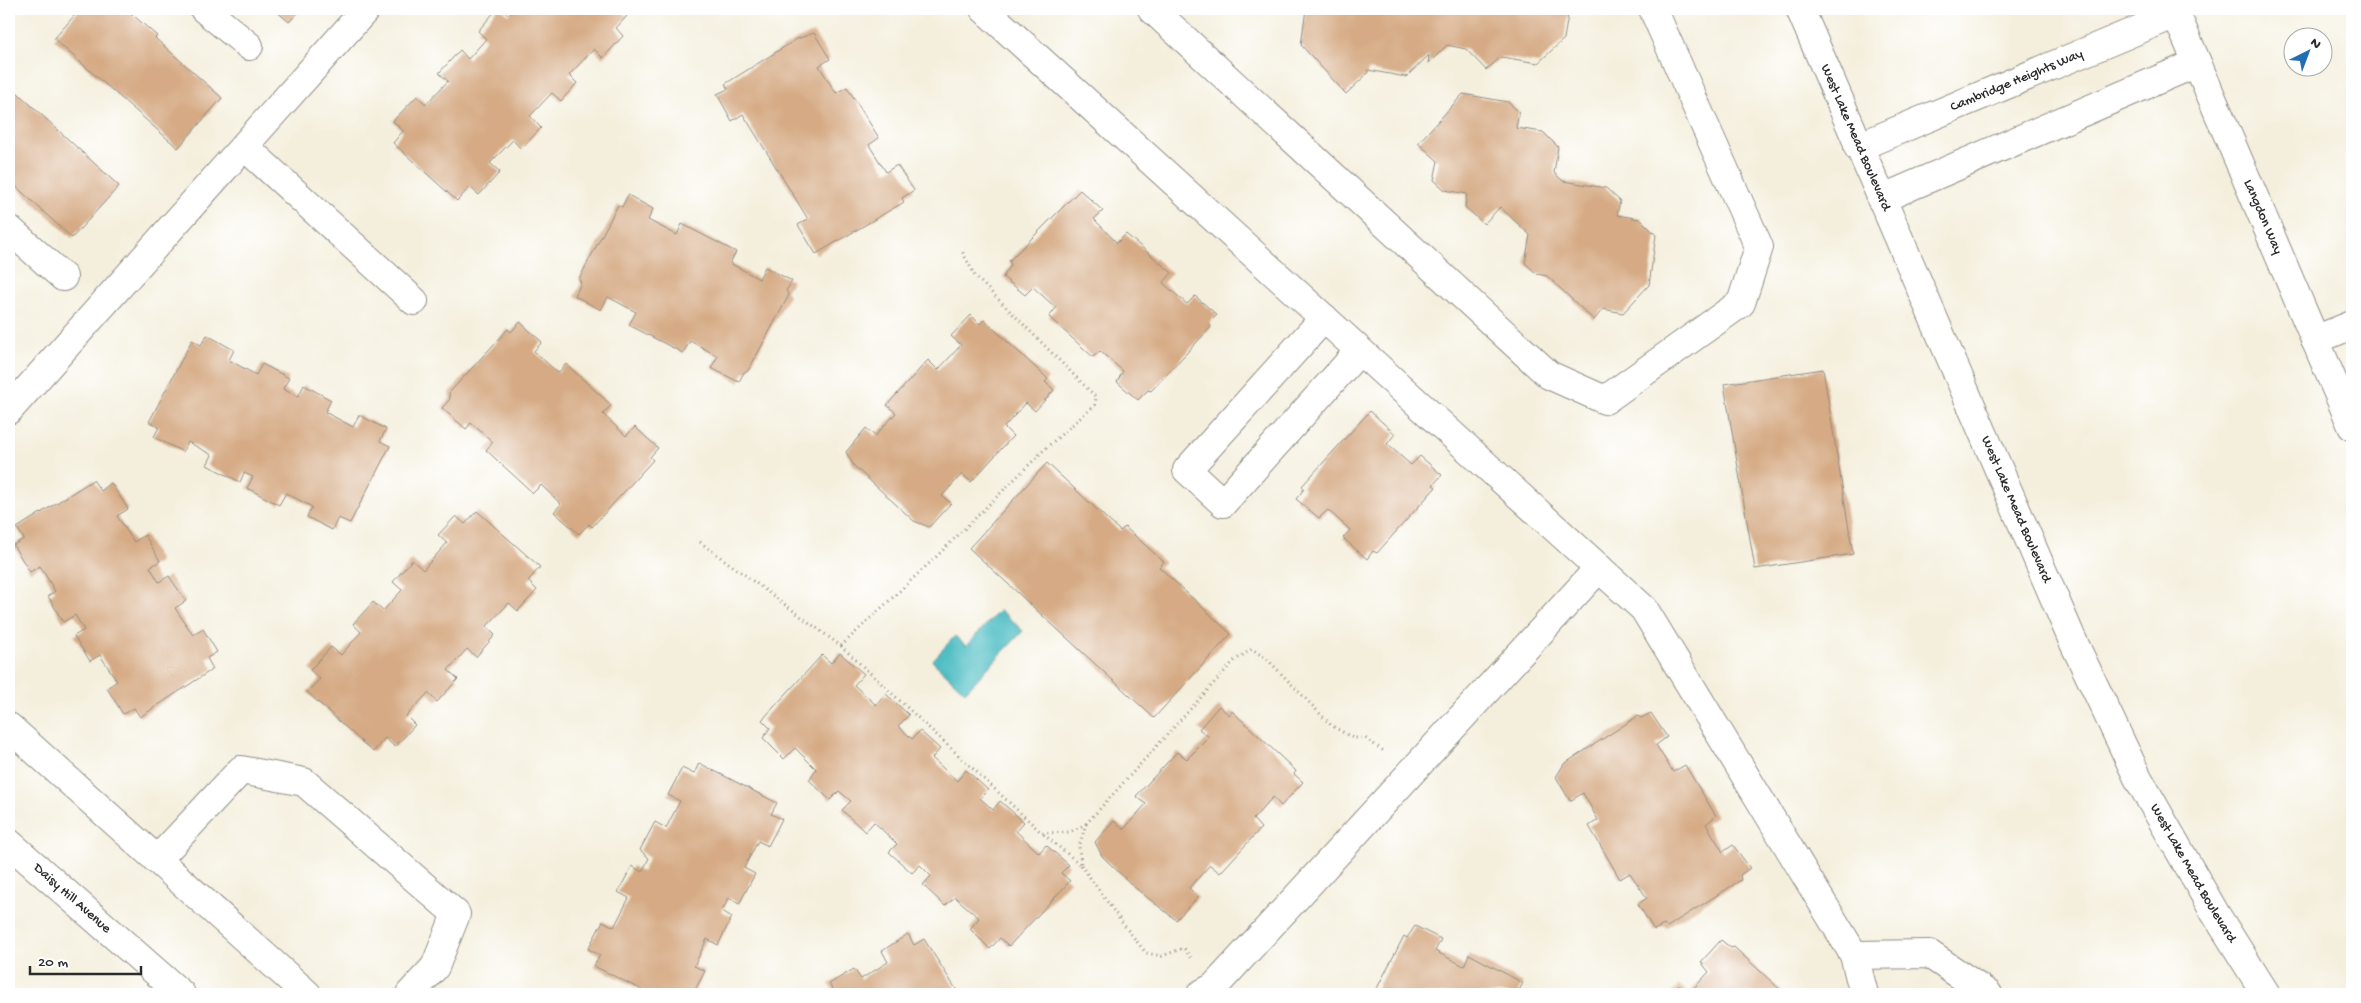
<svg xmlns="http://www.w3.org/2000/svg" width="2361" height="1003" viewBox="0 0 2361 1003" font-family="'Gochi Hand',sans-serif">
<rect width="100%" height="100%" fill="#fff"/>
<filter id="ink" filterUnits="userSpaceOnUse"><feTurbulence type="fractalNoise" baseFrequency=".02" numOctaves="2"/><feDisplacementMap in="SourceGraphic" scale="10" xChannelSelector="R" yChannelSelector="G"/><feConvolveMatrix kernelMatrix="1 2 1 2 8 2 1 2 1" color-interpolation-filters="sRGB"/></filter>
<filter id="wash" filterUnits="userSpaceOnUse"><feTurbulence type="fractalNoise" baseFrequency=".0096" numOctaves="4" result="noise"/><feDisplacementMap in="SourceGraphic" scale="20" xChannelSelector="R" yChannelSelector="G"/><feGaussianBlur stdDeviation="1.12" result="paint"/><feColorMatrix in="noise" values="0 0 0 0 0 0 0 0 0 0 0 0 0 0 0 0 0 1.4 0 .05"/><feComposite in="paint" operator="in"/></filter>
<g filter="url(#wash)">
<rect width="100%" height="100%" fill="#f4efdd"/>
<path fill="#4fbec4" stroke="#3d7478" d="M1000,610L1023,631L965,692L932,661L955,636L966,646Z"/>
<g id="blocks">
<path fill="#d5aa84" d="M80,9H126L157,36L155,38L222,98L178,148L54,39Z
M274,9H301L289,22Z
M497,9H501L509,15L514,9H619L627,16L616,28L623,36L603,58L594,49L569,75L577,83L561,101L552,93L530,116L541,128L521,149L513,140L490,163L500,172L479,195L470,187L457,201L393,143L403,131L393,121L417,96L426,104L448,81L439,73L460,50L468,59L486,39L478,31Z
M1306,9H1569L1564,39L1538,63L1501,57L1486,70L1466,49L1447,45L1428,64L1429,55L1406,77L1368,70L1367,74L1346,94L1301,45Z
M814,33L830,59L819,66L836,93L847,87L879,138L869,145L886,172L897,165L914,190L902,198L904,202L816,254L798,225L808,219L743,114L732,121L717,94L728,89L725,84L797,39Z
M9,85L119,186L72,238L10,181L9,183Z
M1463,94L1508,102L1519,112L1516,128L1543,132L1558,147L1554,173L1563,181L1606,188L1620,201L1617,215L1640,219L1656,235L1649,285L1623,313L1603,309L1594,320L1547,276L1537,274L1525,263L1530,235L1500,207L1484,224L1465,207L1467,194L1445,190L1434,180L1438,161L1418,143Z
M1080,190L1103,211L1094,219L1117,243L1126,234L1172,273L1163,283L1187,304L1195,296L1217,315L1209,323L1211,327L1151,391L1148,390L1138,400L1117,382L1123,371L1100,351L1093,357L1049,317L1056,308L1033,287L1025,295L1003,277L1011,265L1009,261Z
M628,195L653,209L648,220L677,235L682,224L736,252L730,263L759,279L765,267L792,281L786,291L789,295L748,371L744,372L739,382L711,368L718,356L690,341L683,353L629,325L636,312L608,297L601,310L575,296L581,283L579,279L618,205L622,207Z
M971,315L980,324L984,320L1048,379L1045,382L1054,390L1035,411L1026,403L1004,427L1013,436L971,482L962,474L942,496L951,503L929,527L914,521L854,466L846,452L866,428L875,436L896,413L887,405L928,360L938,370L961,345L951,336Z
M520,322L542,342L534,351L558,373L566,364L611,405L603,414L626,436L635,427L658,448L650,457L653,460L592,527L589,524L579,534L554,512L561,504L541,485L533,493L486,450L493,442L471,423L466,429L442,408L450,399L449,393L508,329L511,332Z
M207,335L234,350L229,360L256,375L262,364L289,378L283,389L298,397L304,385L331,400L325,412L353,427L359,415L386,429L380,441L390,446L350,523L338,518L332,530L307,517L312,507L286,493L279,505L247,488L253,477L244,473L240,482L207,465L212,455L188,442L183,452L154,437L159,427L149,422L192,340L201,345Z
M1823,369L1853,554L1755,569L1724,384Z
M1370,411L1395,434L1387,444L1411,465L1420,456L1442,475L1433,485L1436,487L1377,553L1373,551L1367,559L1343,538L1350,530L1328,510L1319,518L1296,499L1304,489L1302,486Z
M1047,463L1120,531L1125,527L1164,562L1159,567L1231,634L1154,718L969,548Z
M93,480L101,491L111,483L128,509L117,516L134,542L145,535L160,561L150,567L159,582L169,576L186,601L175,608L193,635L203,629L217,652L207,658L213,669L140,717L134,708L123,714L107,688L117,681L100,655L90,661L74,636L84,630L75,615L63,622L48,596L55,591L40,566L30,572L13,545L24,539L17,528Z
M477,511L540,567L528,581L537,590L518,611L509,603L486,627L495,635L476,657L467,649L448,670L458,679L437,702L428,693L406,716L415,725L395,747L385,738L373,752L307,692L320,679L310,670L331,647L341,655L361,632L353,624L373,602L383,611L402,590L393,582L412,560L423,570L447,543L438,535L456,516L465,524Z
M840,653L864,674L854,685L876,705L886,694L909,715L898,726L912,739L920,731L940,749L932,758L957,781L966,770L988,790L980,798L993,810L1000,801L1024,822L1016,831L1039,853L1046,845L1069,865L1061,873L1070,881L1009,946L1000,938L990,949L970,929L979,918L955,897L945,906L923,885L931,876L920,865L912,873L889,852L897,844L874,822L865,832L842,810L851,801L839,791L830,800L809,780L816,769L795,748L784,759L763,738L770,728L762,720L822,655L831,663Z
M1219,706L1229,715L1232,711L1296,771L1294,774L1303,782L1281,806L1273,797L1253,819L1261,828L1220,873L1210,865L1189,888L1198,897L1176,920L1133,886L1102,856L1095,842L1114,821L1124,829L1146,804L1136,796L1177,752L1187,759L1209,737L1199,729Z
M1651,713L1667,737L1656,745L1673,772L1685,765L1716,816L1706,824L1723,852L1733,845L1750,868L1740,875L1741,880L1667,927L1664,925L1654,930L1638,904L1647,898L1630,873L1620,879L1589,826L1598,820L1583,793L1570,801L1556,777L1564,764L1638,716L1641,718Z
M699,763L777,803L771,814L782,819L768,846L758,841L744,868L755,874L739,904L729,898L722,911L732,917L718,945L707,939L694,966L705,971L693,994H650L594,966L600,955L588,949L603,921L614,927L629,898L618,892L632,866L642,872L649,858L640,850L655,822L666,828L680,801L668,795L682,768L694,774Z
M1415,926L1441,939L1435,951L1464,966L1469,954L1523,983L1517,994H1374L1404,936L1407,938Z
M908,934L914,945L924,939L959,994H836L829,984L854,969L861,979L888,962L882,951Z
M1721,940L1731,948L1734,947L1785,994H1671L1679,985L1689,993L1709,972L1701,962Z"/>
</g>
</g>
<g filter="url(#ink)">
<use href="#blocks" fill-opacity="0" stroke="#908d84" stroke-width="1"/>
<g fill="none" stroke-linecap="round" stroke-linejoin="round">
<g stroke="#908d84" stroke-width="30">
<g id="minor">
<path d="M204,9L249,46"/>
<path d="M984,9L1644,609L1854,955L1864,994"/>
<path d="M1152,9L1549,375L1605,400L1741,303L1759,247L1653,9"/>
<path id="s1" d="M2174,9L2352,426"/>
<path d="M244,146L414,301"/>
<path id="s2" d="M1858,147L2176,14"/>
<path d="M1881,199L2197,63"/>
<path d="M9,229L63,277"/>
<path d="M1324,318L1187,470L1223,503L1359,351"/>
<path d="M2315,340L2352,325"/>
<path d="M9,410L366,9"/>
<path d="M9,727L307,994"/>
<path id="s3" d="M9,843L181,994"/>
<path d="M157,860L241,770L304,782L456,914L435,967L410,994"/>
<path d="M1854,955L1929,954L1988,994"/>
<path d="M1201,994L1214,987L1599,568"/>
</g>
</g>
<g stroke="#908d84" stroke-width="30">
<g id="major">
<path id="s4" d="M1800,9L2072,639L2138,778L2215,913L2266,994"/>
</g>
</g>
<path stroke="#908d84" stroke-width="3" stroke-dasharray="1 4" stroke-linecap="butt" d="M700,542L841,646L1042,833L1070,832L1086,824L1079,847L1081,865L1042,833
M841,646L937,556L1047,447L1095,405L1096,397L975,276L961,249
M1086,824L1234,661L1252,649L1268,660L1332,726L1353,738H1365L1385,752
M1081,865L1123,924L1146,953L1162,956L1184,948L1193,961"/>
<use href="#minor" stroke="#fff" stroke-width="28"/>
<use href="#major" stroke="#fff" stroke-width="28"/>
</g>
</g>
<g text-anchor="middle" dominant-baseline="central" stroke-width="4" stroke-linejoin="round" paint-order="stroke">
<g font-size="14" fill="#2b2b2b" stroke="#fff">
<text stroke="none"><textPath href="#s2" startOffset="172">Cambridge Heights Way</textPath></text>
<text stroke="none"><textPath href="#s4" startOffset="140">West Lake Mead Boulevard</textPath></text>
<text stroke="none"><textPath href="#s1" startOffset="226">Langdon Way</textPath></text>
<text stroke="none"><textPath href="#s4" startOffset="545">West Lake Mead Boulevard</textPath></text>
<text stroke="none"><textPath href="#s4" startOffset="950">West Lake Mead Boulevard</textPath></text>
<text stroke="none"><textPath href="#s3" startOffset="84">Daisy Hill Avenue</textPath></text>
</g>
</g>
<rect width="2361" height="1003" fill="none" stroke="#fff" stroke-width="30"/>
<g transform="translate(2308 52) rotate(42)"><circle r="24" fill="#ffffff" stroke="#aaaaaa"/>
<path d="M0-4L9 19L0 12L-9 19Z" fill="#1f6fb2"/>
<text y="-8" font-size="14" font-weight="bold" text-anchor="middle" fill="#2b2b2b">N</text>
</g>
<path d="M30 966v8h111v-8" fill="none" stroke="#2b2b2b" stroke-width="2.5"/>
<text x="38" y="966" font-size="15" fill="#2b2b2b" stroke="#ffffff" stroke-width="4" paint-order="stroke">20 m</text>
</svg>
